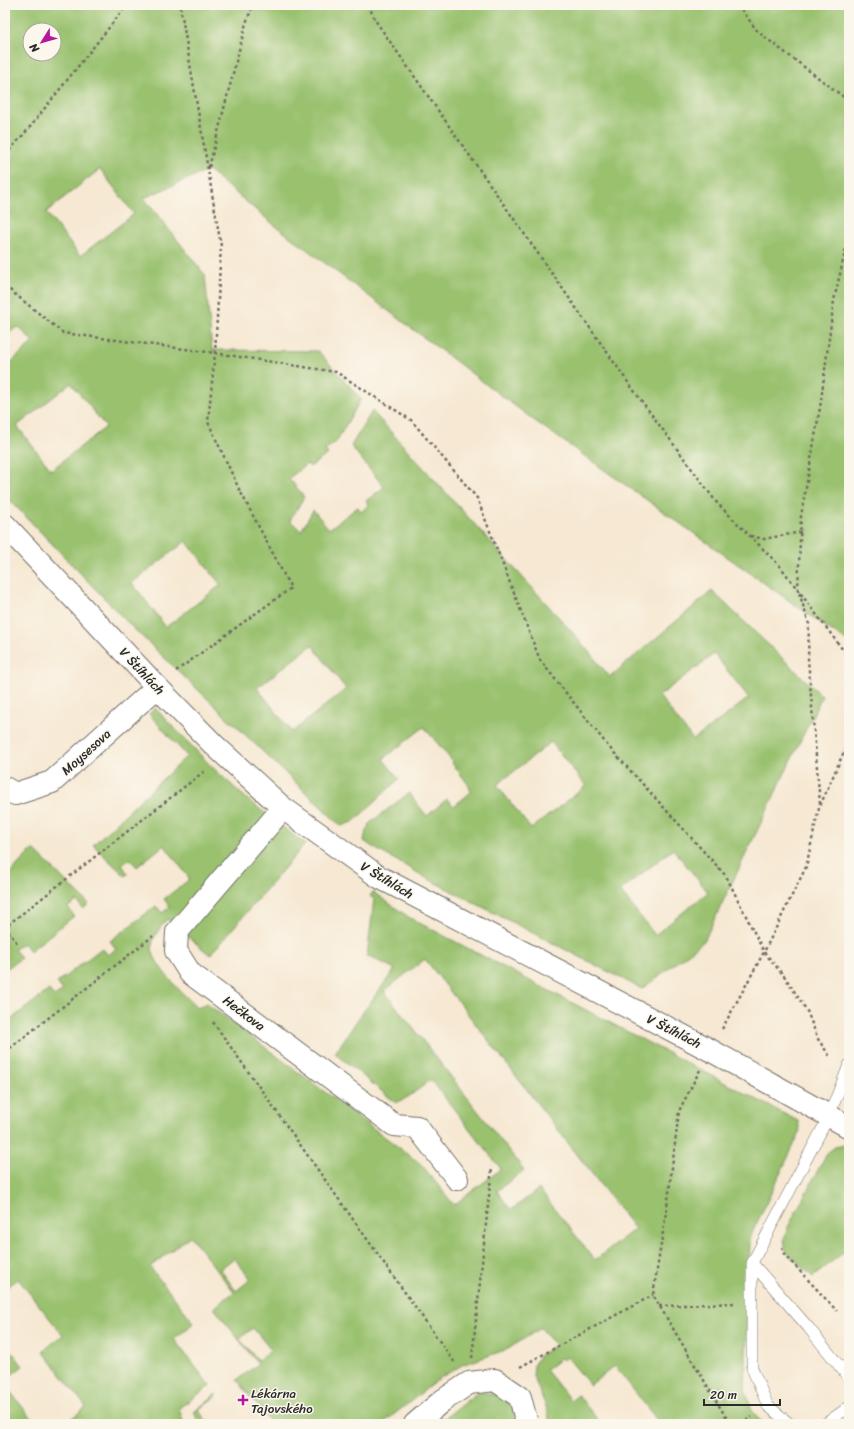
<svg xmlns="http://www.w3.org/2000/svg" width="854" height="1429" viewBox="0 0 854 1429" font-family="Sriracha,sans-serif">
<rect width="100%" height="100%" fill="#fbf7ec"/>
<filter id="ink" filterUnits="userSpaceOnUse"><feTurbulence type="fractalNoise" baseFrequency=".025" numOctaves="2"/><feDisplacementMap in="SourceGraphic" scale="8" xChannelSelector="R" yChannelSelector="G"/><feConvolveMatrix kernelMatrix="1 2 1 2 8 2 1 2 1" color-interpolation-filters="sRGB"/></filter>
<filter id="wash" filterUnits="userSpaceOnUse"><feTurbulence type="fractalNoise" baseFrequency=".012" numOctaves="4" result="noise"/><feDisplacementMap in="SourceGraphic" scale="16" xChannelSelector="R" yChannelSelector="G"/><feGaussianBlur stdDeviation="0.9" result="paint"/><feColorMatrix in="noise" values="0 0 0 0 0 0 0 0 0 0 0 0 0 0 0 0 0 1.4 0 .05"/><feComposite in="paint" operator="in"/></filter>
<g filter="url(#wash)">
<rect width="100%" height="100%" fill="#f6e8d2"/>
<path fill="#99c16e" stroke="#62764c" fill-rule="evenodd" d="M5,5H849V643L535,421L273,224L208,170L144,198L205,275L212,350L318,351L361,399L336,442L325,450L328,454L310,467L307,464L289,478L304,497L290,520L301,531L313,510L329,529L358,507L361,512L369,505L366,501L384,487L351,446L372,411L573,633L610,677L712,591L822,696L704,941L642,989L430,880L371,846L364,841L366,831L371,822L409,793L427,816L447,799L454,806L471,792L468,784L452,763L453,762L424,727L383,759L399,779L353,822L341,826L132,627L5,495V368L33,342L18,326L5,337ZM30,30H54V54H30ZM100,169L134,214L80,256L46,212ZM71,383L106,427L51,470L17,426ZM186,541L221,585L166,627L132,583ZM312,645L346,689L292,732L257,688ZM714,654L749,698L693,740L659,696ZM551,742L586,786L531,829L497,785ZM673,849L708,892L655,935L620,891Z
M155,708L211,766L248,800L305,844L210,955L167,919C161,927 153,936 152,946C151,964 186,997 198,1008L206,1003L421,1164L454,1205L501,1169L431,1080L408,1097L396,1103L335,1053L358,1019L395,969L367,956L374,899L370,896L373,892L410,918L798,1121L800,1132L753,1231L750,1241L745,1389C750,1404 751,1416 766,1424H660L615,1366L590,1385L567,1357L563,1360L561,1358L546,1370L571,1401L578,1395L601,1424H550L547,1409L533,1376L534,1364L539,1356L555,1345L541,1328L508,1349L462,1365L440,1378L382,1424H272L237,1380L258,1364L214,1308L234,1292L190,1236L150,1267L194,1323L174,1339L210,1386L179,1408L184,1424H67L66,1423L86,1407L43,1351L63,1335L18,1279L5,1289V1036L9,1033L5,1027V1024L49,990L54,997L63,991L57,983L102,948L108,955L116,949L110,941L156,906L162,913L170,907L164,899L190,879L164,845L137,867L130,859L122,865L128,874L125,876L93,845L187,756L149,714ZM425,959L635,1229L595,1260L539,1189L511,1210L497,1191L524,1170L384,991ZM234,1258L251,1279L236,1291L220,1269ZM253,1328L271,1350L258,1360L239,1339Z
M33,849L89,904L83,909L77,901L68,907L74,916L30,951L24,943L14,949L21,958L5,970V878Z
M845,1145L849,1147V1248L813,1277L786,1252L784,1239L788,1227L827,1153L835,1147Z
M5,1343L23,1366L5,1380Z
M5,1385L36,1424H5Z
M478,1392C500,1394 513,1400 518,1424H437Z
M216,1394L217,1395L198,1410L209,1424H199L194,1412Z"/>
</g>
<g filter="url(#ink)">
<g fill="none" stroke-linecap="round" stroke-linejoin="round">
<g stroke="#726d65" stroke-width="12">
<path id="service" d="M752,1263L829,1116L849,1065
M790,1424L768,1406L752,1368V1263L808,1327L849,1378
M825,1424L849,1407"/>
</g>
<g stroke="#726d65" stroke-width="24">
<path id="minor" d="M5,788L15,794L52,782L157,687
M283,808L177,932L176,951L190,973L394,1125L417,1127L457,1179
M415,1424L442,1401L469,1383L495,1380L520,1397L527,1424"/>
</g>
<g stroke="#726d65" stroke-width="24">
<path id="tertiary" d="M5,525L157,687L213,744L283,808L379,877L710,1050L849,1127"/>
</g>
<path stroke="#726d65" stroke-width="2.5" stroke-dasharray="3 3" stroke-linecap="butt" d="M368,5L377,23L632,388L717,503L780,566L849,658
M738,5L758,32L849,101
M5,155L25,133L127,5
M209,167L246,23L253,5
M5,286L63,333L215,353L336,372L411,420L477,498L540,660L608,746L726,876L764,952L785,977L807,1011L818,1039L831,1058
M751,536L764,539L801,532
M176,671L291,588L239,489L208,422L215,353L221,246L180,5
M820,804L808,659L809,624L798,589L801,516L820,408L834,300L846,248L849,243
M17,943L5,927L206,770
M213,1022L455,1363
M722,1029L764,952L806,867L819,808L843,754L849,744
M5,1052L153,936
M700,1070L679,1111L668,1200L653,1295L730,1424
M782,1247L784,1254L837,1311
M659,1306L735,1303
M472,1358L492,1167
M520,1367L653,1295
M741,1424L752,1417"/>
<use href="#service" stroke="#fff" stroke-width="11"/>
<use href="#minor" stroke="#fff" stroke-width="22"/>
<use href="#tertiary" stroke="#fff" stroke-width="22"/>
</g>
</g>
<path fill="#b5179e" stroke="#fbf7ec" stroke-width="1.5" d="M241 1394h4v4h4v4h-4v4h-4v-4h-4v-4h4z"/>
<g text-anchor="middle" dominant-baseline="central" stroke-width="3" stroke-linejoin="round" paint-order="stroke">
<g font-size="13" fill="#2b2b2b" stroke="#fbf7ec">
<text transform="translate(142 671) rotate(47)">V Štíhlách</text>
<text transform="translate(86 752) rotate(-42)">Moysesova</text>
<text transform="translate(387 880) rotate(31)">V Štíhlách</text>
<text transform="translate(244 1013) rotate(37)">Hečkova</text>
<text transform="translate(674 1031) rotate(27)">V Štíhlách</text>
</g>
<g font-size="13" fill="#2b2b2b" stroke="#fbf7ec" text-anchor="start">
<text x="251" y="1393">Lékárna<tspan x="251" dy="15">Tajovského</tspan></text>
</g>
</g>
<rect width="854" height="1429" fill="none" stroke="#fbf7ec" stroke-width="20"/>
<g transform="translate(42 42) rotate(233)"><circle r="19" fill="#fbf7ec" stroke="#a8a59f"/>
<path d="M0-3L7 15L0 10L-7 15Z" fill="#b5179e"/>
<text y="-6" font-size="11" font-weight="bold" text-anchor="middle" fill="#2b2b2b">N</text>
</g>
<path d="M704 1399v6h76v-6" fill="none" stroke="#2b2b2b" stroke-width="2"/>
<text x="710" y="1399" font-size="12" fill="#2b2b2b" stroke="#fbf7ec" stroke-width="3" paint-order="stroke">20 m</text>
</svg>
